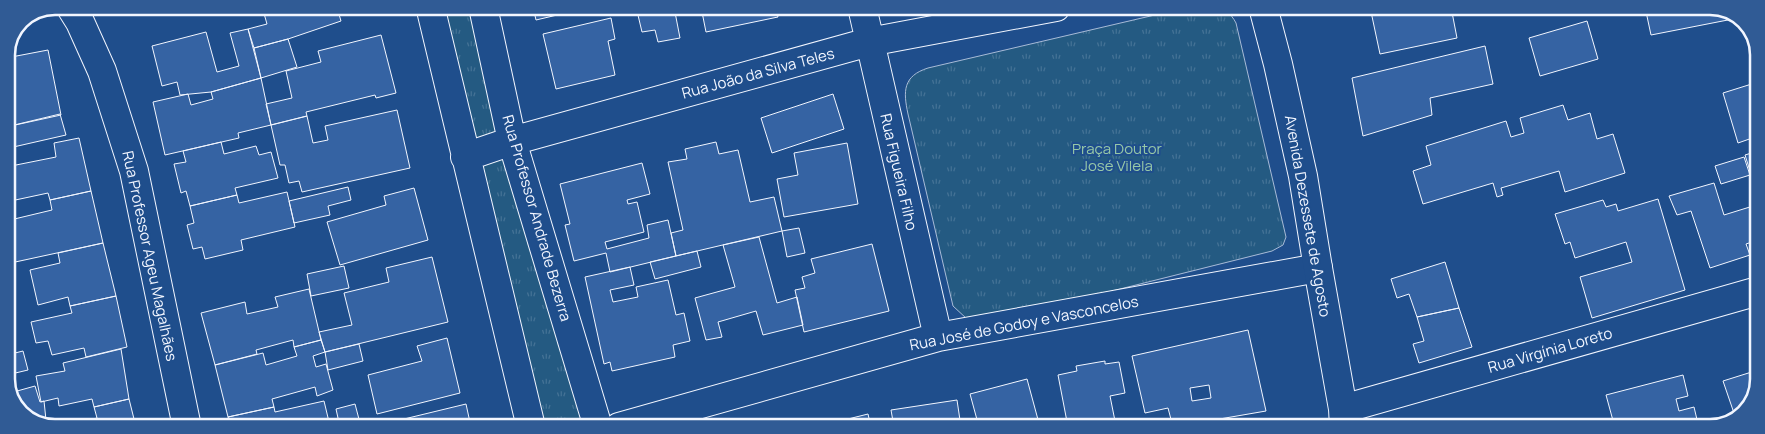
<svg xmlns="http://www.w3.org/2000/svg" width="1765" height="434" viewBox="0 0 1765 434" font-family="Manrope,sans-serif">
<defs>
<pattern id="grass-tufts" width="24" height="20" patternUnits="userSpaceOnUse" patternTransform="scale(1.25)"><rect width="24" height="20" fill="#245a82"/><path d="M3 7l-1-3M5 7V3M7 7l1-3M15 17l-1-3M17 17v-4M19 17l1-3" fill="none" stroke="#447295"/></pattern>
</defs>
<rect width="100%" height="100%" fill="#1f4e8c"/>
<path fill="url(#grass-tufts)" stroke="#a8bbd7" d="M430,6L483,7L598,427H531Z
M1189,7C1209,7 1225,2 1236,23L1286,237L1283,245L1272,251L1040,309L967,319L953,306L908,114C903,91 903,76 928,68Z"/>
<path fill="#3563a3" stroke="#f2f6ff" fill-rule="evenodd" d="M277,6H353L338,11L341,21L288,39L254,48L248,29L267,24L263,10Z
M533,7H591L536,20Z
M636,7H659L637,11Z
M659,7H674L680,38L658,42L655,30L642,32L637,11Z
M682,7H776L778,17L706,32L701,7L683,11Z
M1370,7H1451L1457,38L1380,54Z
M1645,7H1719L1738,18L1651,35Z
M611,18L615,39L608,41L615,75L556,89L543,34Z
M1587,21L1598,59L1540,76L1529,38Z
M248,29L261,78L211,92L180,95L177,82L162,86L152,46L206,32L217,72L239,66L230,33Z
M381,35L396,93L376,98L375,95L306,112L307,116L271,125L266,104L292,98L286,71L321,62L318,51Z
M288,39L297,67L261,78L254,48Z
M1485,46L1493,84L1430,98L1432,115L1363,136L1352,78Z
M48,50L61,115L6,127V58Z
M261,78L271,125L238,133L239,138L165,155L153,102L188,94L191,105L213,99L211,92Z
M1758,82V136L1738,143L1723,93Z
M833,94L844,129L772,153L761,118Z
M1563,105L1568,120L1590,113L1597,139L1613,134L1625,173L1565,192L1559,171L1501,188L1503,195L1497,197L1493,183L1423,204L1413,171L1431,165L1426,146L1506,121L1511,137L1524,133L1520,118Z
M397,110L410,168L302,192L299,181L289,183L285,165H280L271,125L307,116L313,143L328,140L325,126Z
M60,114L66,135L9,148L6,127Z
M79,138L91,191L50,200L48,193L6,202V167L56,157L54,143Z
M221,142L224,154L256,146L259,155L271,152L278,178L235,188L237,195L190,206L186,191L181,193L174,164L186,162L183,151Z
M716,142L719,154L738,150L750,202L774,197L782,231L676,256L671,233L683,230L668,162L687,159L685,149Z
M847,143L858,204L784,217L777,179L798,175L794,153Z
M1758,151V192L1757,193L1745,155Z
M1744,157L1750,175L1721,184L1715,166Z
M642,163L650,194L627,200L628,204L637,202L644,232L605,242L607,249L649,238L647,225L668,220L676,256L610,272L606,253L574,261L565,225L570,224L560,184Z
M1714,183L1724,215L1753,206L1758,221V240L1746,244L1750,255L1710,268L1691,211L1677,215L1669,196Z
M348,187L351,200L328,206L330,215L294,223L289,201Z
M414,188L428,240L340,265L327,222L386,205L384,196Z
M91,191L103,243L6,264V221L52,210L50,200Z
M287,192L295,227L241,240L243,250L205,259L202,247L193,249L187,225L194,223L190,206L237,195L239,203Z
M1658,199L1685,290L1592,318L1580,277L1632,262L1626,242L1575,258L1570,242L1565,244L1555,214L1603,200L1606,207L1616,204L1618,211Z
M799,228L805,253L787,257L782,231Z
M759,237L777,303L797,297L803,325L763,335L756,311L718,322L722,337L706,340L695,298L735,287L723,245Z
M103,243L116,296L70,306L68,297L38,305L30,270L60,263L58,253Z
M872,244L889,311L804,332L795,290L805,288L802,277L815,273L811,259Z
M697,251L701,267L655,279L650,262Z
M432,257L448,322L325,352L319,332L352,325L344,293L389,282L386,268Z
M1445,262L1459,308L1417,317L1409,294L1397,298L1391,279Z
M344,266L349,288L311,296L307,274Z
M630,267L634,285L610,290L613,302L638,297L636,287L668,280L676,315L684,313L690,341L673,345L675,357L612,371L610,362L604,364L585,277Z
M309,289L321,340L294,347L293,340L256,350L257,354L215,365L201,313L245,302L247,314L278,307L275,297Z
M116,296L127,347L86,357L84,348L52,355L48,341L36,343L31,322L72,313L70,306Z
M1459,308L1472,347L1419,363L1413,344L1424,341L1417,317Z
M1248,330L1266,411L1173,427L1168,408L1145,413L1132,356ZM1209,385L1211,398L1192,401L1190,388Z
M447,338L460,393L377,414L368,375L422,361L417,346Z
M321,340L325,352L313,356L316,367L326,364L333,390L317,396L315,387L272,399L274,407L228,417L215,365L263,353L266,365L297,356L294,347Z
M359,344L363,361L328,370L325,352Z
M121,349L129,399L94,407L92,399L59,406L58,398L41,402L36,376L65,371L63,363Z
M23,351L28,370L7,375V355Z
M1105,361V364L1119,362L1125,393L1110,396L1116,426L1068,427L1058,375L1077,371L1076,366Z
M1758,370V388L1740,417L1736,419L1723,381Z
M1683,375L1688,396L1676,399L1679,411L1694,407L1699,428H1615L1606,395Z
M1027,379L1040,427H979L970,394Z
M35,386L40,402L44,401L46,420L38,422L19,411L10,393Z
M129,399L136,427H64L97,418L94,407Z
M957,400L961,427H894L891,410Z
M324,401L330,426L339,424L340,427H231L228,417L274,407L275,412Z
M355,404L360,423L347,427H340L336,409Z
M466,404L471,427H371Z
M868,414L871,427H816Z
M46,420L47,427L38,422Z
M1219,420L1220,427H1190V425Z"/>
<g fill="none" stroke-linecap="round" stroke-linejoin="round">
<g stroke="#f2f6ff" stroke-width="30">
<path id="street" d="M70,6L80,22L102,71L134,171L187,427
M430,6L531,427
M483,7L512,141L598,427
M862,7L938,337
M465,157L512,141L869,42L1056,7
M619,427L938,337L1318,268"/>
</g>
<g stroke="#f2f6ff" stroke-width="30">
<path id="secondary" d="M1263,7L1278,64L1303,176L1318,268L1343,409L1344,427
M1343,409L1758,291"/>
</g>
<use href="#street" stroke="#1f4e8c" stroke-width="28"/>
<use href="#secondary" stroke="#1f4e8c" stroke-width="28"/>
</g>
<g text-anchor="middle" dominant-baseline="central" stroke-width="4" stroke-linejoin="round" paint-order="stroke">
<g font-size="15" fill="#f2f6ff" stroke="#1f4e8c">
<text transform="translate(758 73) rotate(-15)">Rua João da Silva Teles</text>
<text transform="translate(899 172) rotate(77)">Rua Figueira Filho</text>
<text transform="translate(1308 216) rotate(80)">Avenida Dezessete de Agosto</text>
<text transform="translate(537 218) rotate(74)">Rua Professor Andrade Bezerra</text>
<text transform="translate(150 256) rotate(78)">Rua Professor Ageu Magalhães</text>
<text transform="translate(1024 323) rotate(-11)">Rua José de Godoy e Vasconcelos</text>
<text transform="translate(1550 350) rotate(-16)">Rua Virgínia Loreto</text>
</g>
<g font-size="15" fill="#97c8a6" stroke="#1f4e8c">
<text x="1117" y="148">Praça Doutor<tspan x="1117" dy="17">José Vilela</tspan></text>
</g>
</g>
<path d="M0 0H1765V434H0ZM55 15H1710A40 40 0 0 1 1750 55V379A40 40 0 0 1 1710 419H55A40 40 0 0 1 15 379V55A40 40 0 0 1 55 15Z" fill="#305b95" fill-rule="evenodd"/>
<path fill="none" stroke="#f2f6ff" stroke-width="2.5" d="M55 15H1710A40 40 0 0 1 1750 55V379A40 40 0 0 1 1710 419H55A40 40 0 0 1 15 379V55A40 40 0 0 1 55 15Z"/>
</svg>
